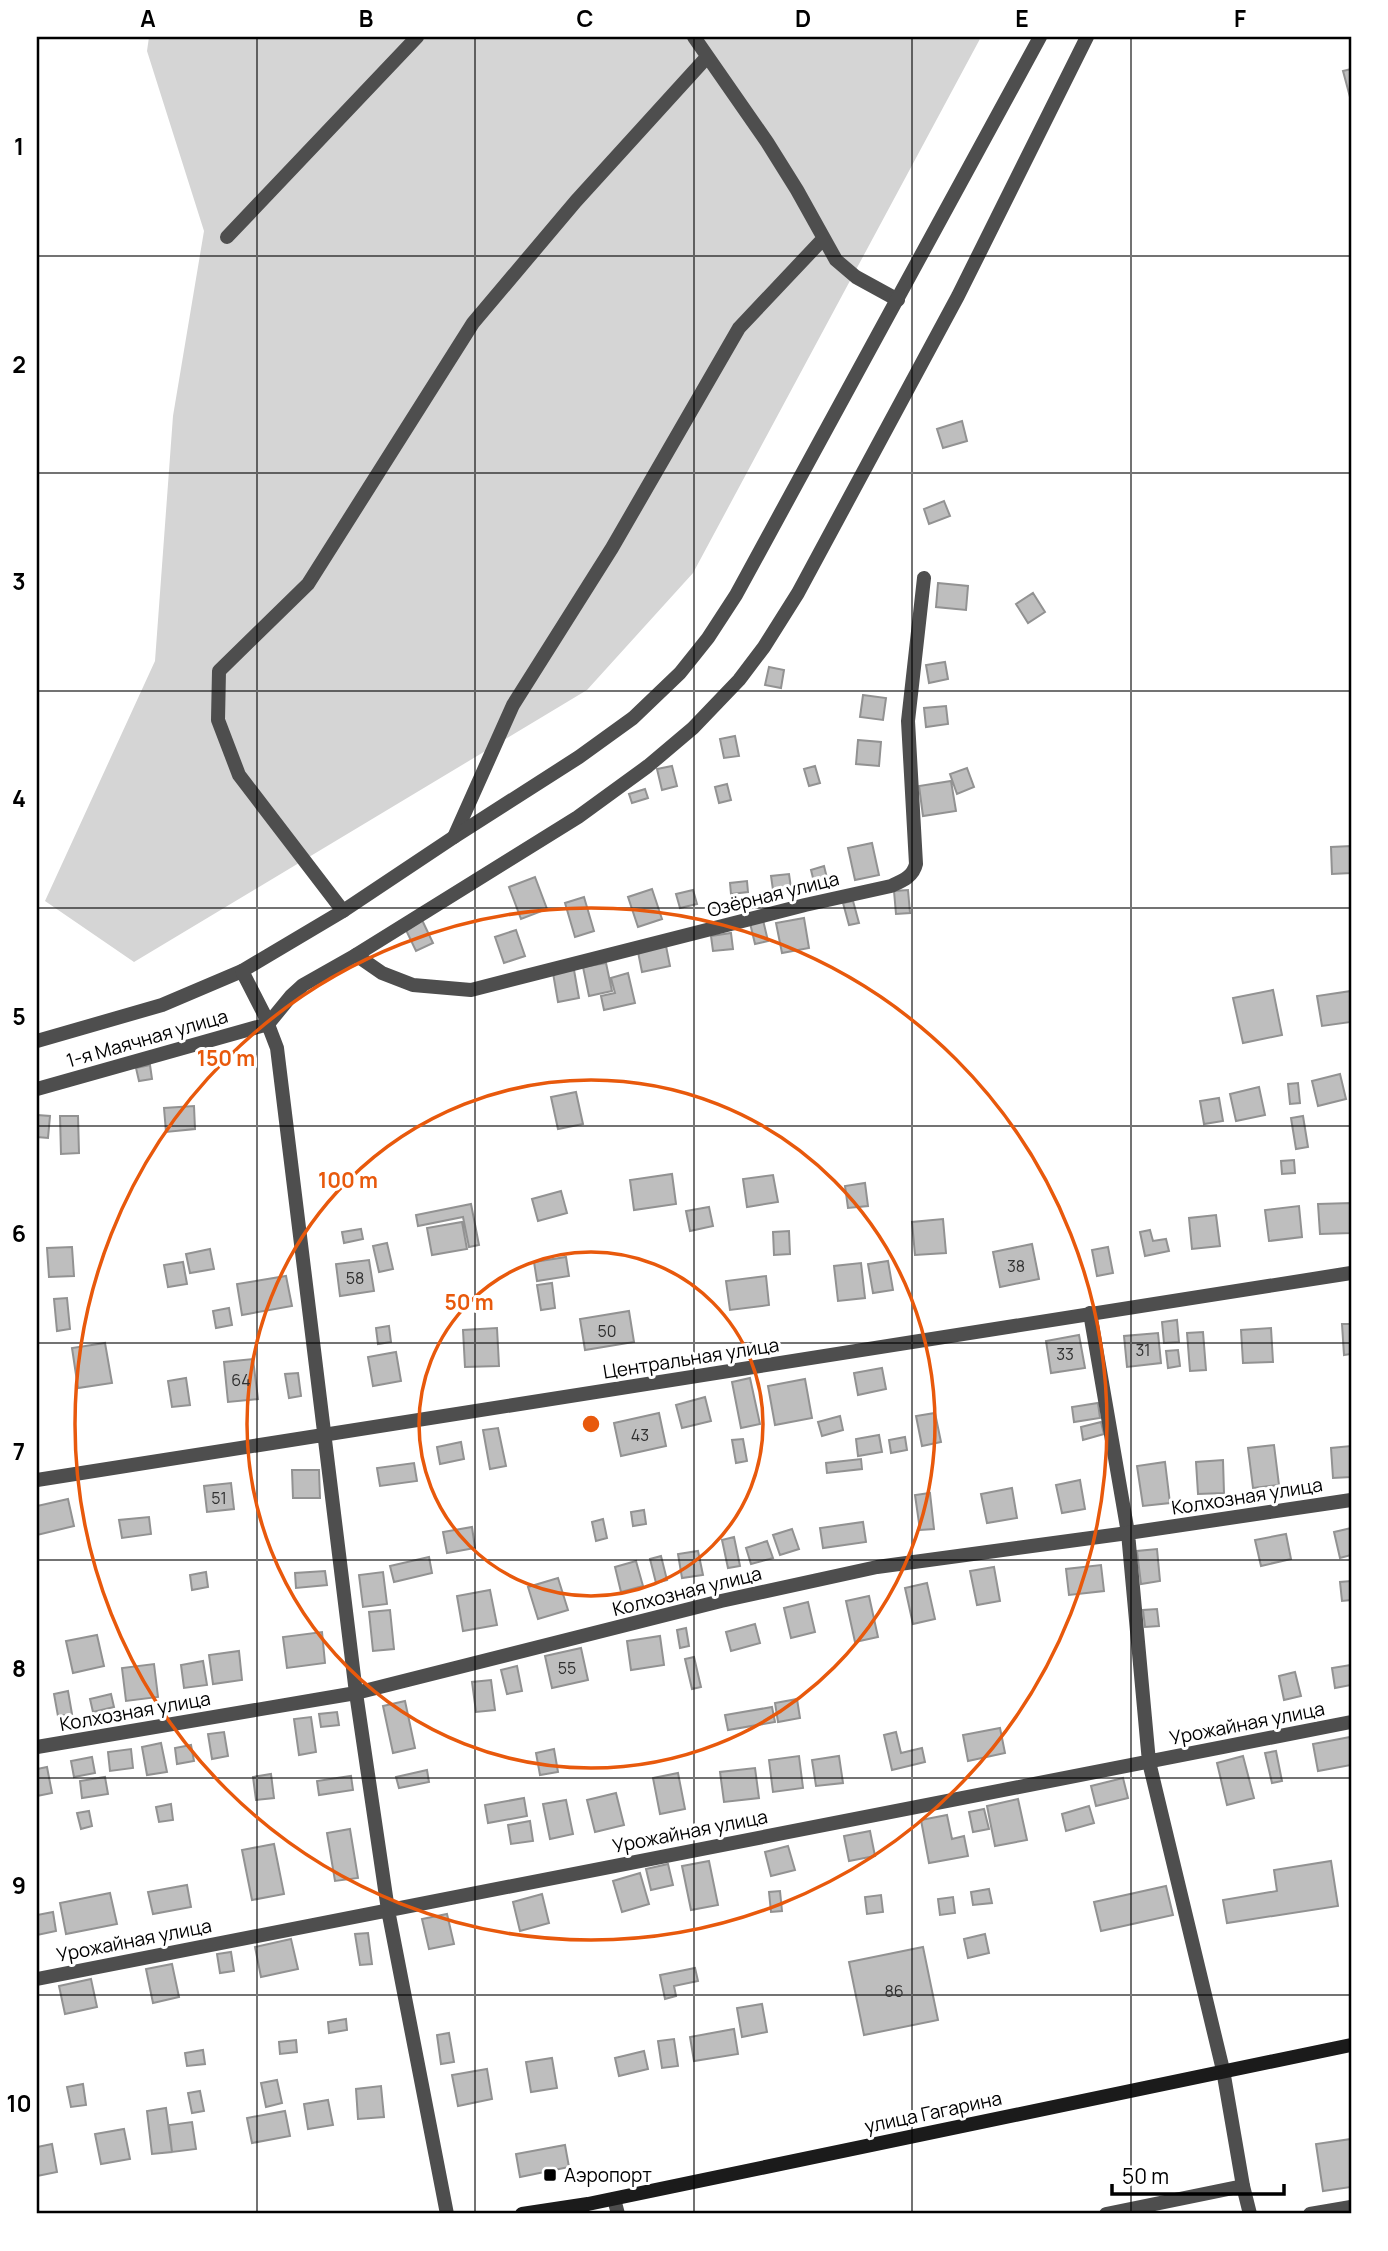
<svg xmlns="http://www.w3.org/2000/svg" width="1388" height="2251" viewBox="0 0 1388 2251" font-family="Manrope,sans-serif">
<rect width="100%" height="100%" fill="#fff"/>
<path fill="#d5d5d5" d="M149,37H981L693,573L587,690L134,962L45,901L155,661L173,416L204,231L147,51Z"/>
<path fill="#bebebe" stroke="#929292" stroke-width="2" d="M1351,69V97H1350L1343,71Z
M962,421L967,441L943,448L937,429Z
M944,501L950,516L929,524L924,509Z
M938,583L968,586L966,610L936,607Z
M1033,593L1045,612L1028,623L1016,604Z
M945,662L948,679L929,683L926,665Z
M769,667L784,670L781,688L765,685Z
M863,695L886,698L883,720L860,717Z
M946,706L948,724L926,727L924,708Z
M735,736L739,756L724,758L720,739Z
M858,740L881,742L879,766L856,764Z
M672,766L677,786L662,790L657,769Z
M815,766L820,783L809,786L804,769Z
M967,768L974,787L957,794L950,774Z
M951,781L956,811L923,816L919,786Z
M727,784L731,800L719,803L715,787Z
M645,789L648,798L632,803L629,794Z
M872,843L879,875L855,880L848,848Z
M1351,846V873L1332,874L1331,847Z
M824,866L828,882L815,886L811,870Z
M789,874L791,888L773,890L771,876Z
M535,877L547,909L521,919L509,887Z
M747,881L748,892L731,894L730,883Z
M652,889L662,919L638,927L628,897Z
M693,890L697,904L680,908L676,894Z
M908,890L910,913L896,914L894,891Z
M584,897L594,931L575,937L565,903Z
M853,901L859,923L849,925L843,903Z
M804,918L809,948L782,953L776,923Z
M422,920L433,943L416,951L405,928Z
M763,920L768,941L755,944L750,923Z
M516,930L525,956L504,963L495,937Z
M731,933L733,949L713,951L711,936Z
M666,946L670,966L642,972L638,952Z
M606,963L612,991L589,996L583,967Z
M574,970L579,998L558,1002L553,973Z
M628,973L635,1003L604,1010L601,996L615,993L611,978Z
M1273,990L1282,1035L1243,1043L1233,998Z
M1351,991V1022L1322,1026L1317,996Z
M150,1065L152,1079L139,1081L136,1068Z
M1340,1074L1346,1099L1318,1106L1312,1081Z
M1298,1083L1300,1103L1290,1104L1288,1084Z
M1259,1087L1265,1115L1236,1121L1230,1094Z
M576,1092L583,1124L558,1129L551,1097Z
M1219,1098L1223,1121L1204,1124L1200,1101Z
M194,1106L195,1129L166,1132L164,1108Z
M37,1115L50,1116L48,1138L37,1137Z
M60,1116H78L79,1153L61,1154Z
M1303,1116L1308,1147L1296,1149L1291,1118Z
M1294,1160L1295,1173L1282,1174L1281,1161Z
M672,1174L676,1204L634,1210L630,1180Z
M773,1175L778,1202L747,1207L743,1179Z
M865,1183L868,1206L848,1208L845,1186Z
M561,1191L567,1213L538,1221L532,1199Z
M1351,1203V1233L1320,1234L1318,1204Z
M471,1204L479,1245L469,1247L463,1217L418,1226L416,1215Z
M1299,1206L1302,1237L1269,1241L1265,1210Z
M709,1207L713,1226L690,1231L686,1211Z
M1216,1215L1220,1246L1192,1249L1189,1218Z
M943,1219L946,1253L915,1255L912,1222Z
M462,1222L467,1249L432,1255L427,1228Z
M361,1229L363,1239L344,1243L342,1232Z
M1150,1230L1153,1241L1166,1239L1169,1251L1145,1256L1140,1232Z
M789,1231L790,1254L774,1255L773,1232Z
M387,1243L393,1269L379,1272L373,1246Z
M1032,1244L1039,1279L1000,1287L993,1252Z
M72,1247L74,1276L49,1277L47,1248Z
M1108,1247L1113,1273L1097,1276L1092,1250Z
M210,1249L214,1269L190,1273L186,1254Z
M566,1257L569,1276L537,1281L534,1262Z
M369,1260L374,1291L340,1296L336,1264Z
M888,1261L893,1290L873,1293L868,1264Z
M183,1262L187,1284L168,1287L164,1265Z
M861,1263L865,1298L838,1301L834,1266Z
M286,1276L292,1306L242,1315L237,1284Z
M766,1276L769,1305L730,1310L726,1281Z
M552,1283L555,1308L541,1310L537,1285Z
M67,1298L70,1329L57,1331L54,1299Z
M229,1308L232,1325L216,1328L213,1311Z
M629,1311L634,1342L585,1350L580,1319Z
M1177,1320L1179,1342L1164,1343L1162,1322Z
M1342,1324H1351V1354L1344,1355Z
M389,1326L391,1342L378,1344L376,1328Z
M497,1328L499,1366L465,1367L463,1330Z
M1271,1328L1273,1362L1243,1363L1241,1330Z
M1203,1332L1206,1370L1190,1371L1187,1333Z
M1158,1333L1161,1363L1127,1367L1124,1336Z
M1079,1335L1085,1368L1051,1373L1046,1341Z
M105,1343L112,1383L78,1388L72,1348Z
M1178,1350L1180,1366L1168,1368L1166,1351Z
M396,1352L401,1381L373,1386L368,1357Z
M253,1359L258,1399L228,1402L224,1362Z
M882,1368L886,1389L858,1395L854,1373Z
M298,1373L301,1396L289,1398L285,1374Z
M186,1378L190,1405L172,1407L168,1381Z
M750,1378L760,1424L741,1428L732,1382Z
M805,1379L812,1418L775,1425L768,1386Z
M705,1397L711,1421L682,1428L676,1405Z
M1098,1403L1100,1418L1074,1422L1072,1407Z
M659,1413L666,1446L621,1456L614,1423Z
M935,1413L941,1442L922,1446L916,1416Z
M840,1416L843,1430L822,1436L818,1422Z
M1101,1422L1104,1434L1083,1440L1081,1427Z
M498,1428L506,1466L490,1469L483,1430Z
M879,1435L882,1452L858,1456L856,1439Z
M905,1437L907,1450L891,1453L889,1440Z
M743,1439L747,1461L736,1463L732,1440Z
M461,1442L464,1459L440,1464L437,1447Z
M1274,1445L1279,1485L1253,1488L1248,1448Z
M1351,1446V1477L1333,1478L1331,1448Z
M861,1459L862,1469L827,1473L826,1463Z
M1223,1460L1224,1493L1198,1494L1196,1462Z
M1165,1462L1170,1503L1143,1506L1137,1466Z
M414,1463L417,1481L380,1486L377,1468Z
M292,1470H319L320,1498H293Z
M1080,1480L1085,1509L1062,1513L1056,1485Z
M231,1483L234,1509L207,1512L204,1486Z
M1012,1488L1017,1518L987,1523L981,1494Z
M930,1493L934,1529L920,1530L915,1495Z
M68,1499L74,1526L37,1535V1506Z
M644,1510L646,1524L633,1526L631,1512Z
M149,1517L151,1534L122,1538L119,1520Z
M603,1519L607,1538L596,1541L592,1522Z
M863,1522L866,1542L823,1548L820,1528Z
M472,1527L475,1548L447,1553L443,1532Z
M1351,1528V1555L1340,1558L1334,1532Z
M792,1529L799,1549L780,1555L773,1535Z
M1286,1534L1291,1559L1261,1566L1255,1540Z
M734,1537L740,1566L728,1568L722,1540Z
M767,1541L773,1558L751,1564L746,1548Z
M1157,1549L1160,1581L1141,1584L1137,1551Z
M698,1551L703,1575L682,1578L678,1554Z
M661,1556L667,1580L656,1583L650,1559Z
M429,1557L432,1573L394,1582L390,1566Z
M636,1561L643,1586L621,1592L615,1567Z
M1101,1565L1104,1591L1069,1595L1066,1569Z
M994,1567L1000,1601L977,1605L970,1571Z
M325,1571L327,1585L296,1588L295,1573Z
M206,1572L208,1587L192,1590L190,1575Z
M383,1572L387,1604L363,1607L359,1575Z
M558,1578L568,1610L538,1619L528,1587Z
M1351,1581V1600L1342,1601L1340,1582Z
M927,1583L935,1619L913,1624L905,1588Z
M490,1590L497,1625L463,1631L457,1596Z
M869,1596L878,1637L855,1642L846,1601Z
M808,1602L815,1632L791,1638L784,1608Z
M1157,1609L1159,1626L1145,1627L1143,1610Z
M390,1610L394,1649L373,1651L369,1612Z
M755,1624L760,1643L731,1651L726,1632Z
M686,1628L689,1646L680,1648L677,1630Z
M322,1632L325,1663L287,1668L283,1637Z
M97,1635L104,1666L73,1673L66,1641Z
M660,1636L664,1665L631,1670L627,1641Z
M581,1648L588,1680L552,1688L545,1656Z
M239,1651L242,1680L213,1684L209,1655Z
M694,1657L701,1687L692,1689L685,1659Z
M203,1661L207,1685L184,1688L181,1665Z
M154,1664L158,1697L126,1701L122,1668Z
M1351,1665V1685L1335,1688L1332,1668Z
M517,1666L522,1691L507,1694L501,1670Z
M1295,1672L1301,1696L1284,1700L1279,1676Z
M491,1680L495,1710L476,1712L472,1682Z
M68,1691L72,1714L58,1716L54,1694Z
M111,1694L114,1707L93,1712L90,1699Z
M797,1699L800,1718L778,1722L775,1703Z
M405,1701L415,1748L393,1753L383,1706Z
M772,1707L775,1722L728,1730L725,1715Z
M337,1712L339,1725L321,1727L319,1714Z
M311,1717L316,1752L299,1755L294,1719Z
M1000,1728L1005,1753L968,1761L963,1735Z
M224,1732L228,1756L212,1759L208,1734Z
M896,1732L901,1753L922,1748L925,1762L892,1770L884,1735Z
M1350,1737L1351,1765L1318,1771L1313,1744Z
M161,1743L167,1772L147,1775L142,1747Z
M191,1745L194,1761L177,1764L175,1748Z
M131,1749L133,1768L110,1771L108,1752Z
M554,1749L558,1772L540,1775L536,1753Z
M1276,1751L1282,1781L1272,1783L1265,1753Z
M799,1756L803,1788L773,1792L769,1760Z
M839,1756L843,1783L816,1786L812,1760Z
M1243,1756L1254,1798L1227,1805L1217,1763Z
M92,1757L95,1773L74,1777L71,1761Z
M47,1767L52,1793L37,1796V1769Z
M755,1768L759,1798L724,1802L720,1772Z
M427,1770L429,1782L399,1788L396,1777Z
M678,1773L685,1809L660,1814L653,1778Z
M271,1774L274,1798L256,1800L253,1777Z
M351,1776L353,1790L319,1795L317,1781Z
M105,1777L108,1794L82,1798L80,1781Z
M1123,1778L1128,1798L1096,1806L1091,1786Z
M616,1793L624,1825L595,1832L587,1800Z
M524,1798L527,1816L488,1823L485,1805Z
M1018,1799L1027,1840L995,1846L987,1806Z
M566,1800L573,1834L550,1839L543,1804Z
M171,1804L173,1820L159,1822L156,1807Z
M1089,1806L1094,1823L1066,1831L1062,1814Z
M984,1809L989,1829L973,1832L969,1812Z
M89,1811L92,1826L81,1829L77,1813Z
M947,1815L952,1839L964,1836L968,1856L929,1863L921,1820Z
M530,1821L533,1841L511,1844L508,1825Z
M350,1829L358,1878L335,1881L327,1833Z
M870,1831L875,1856L849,1861L844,1836Z
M274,1844L284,1894L252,1900L242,1850Z
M788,1846L795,1870L771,1876L765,1852Z
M709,1861L718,1905L691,1910L682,1866Z
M1331,1861L1338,1906L1227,1923L1223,1900L1277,1891L1274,1870Z
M668,1864L673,1885L651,1890L646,1869Z
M640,1873L649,1904L622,1912L613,1881Z
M187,1885L191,1907L153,1914L148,1892Z
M1166,1886L1173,1915L1101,1931L1094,1902Z
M989,1889L992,1903L973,1905L971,1892Z
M780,1891L782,1911L771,1912L769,1892Z
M110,1893L117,1924L66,1934L60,1903Z
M542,1894L549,1923L520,1931L513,1902Z
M881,1895L883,1912L867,1914L865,1897Z
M953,1897L955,1913L940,1915L938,1899Z
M53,1912L56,1931L37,1935V1915Z
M447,1914L454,1944L429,1949L422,1919Z
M368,1933L372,1964L360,1965L355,1934Z
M985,1934L989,1953L968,1958L964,1939Z
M291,1939L298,1969L261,1977L255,1947Z
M923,1947L938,2020L864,2035L849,1962Z
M231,1952L234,1971L220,1973L217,1954Z
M172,1964L179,1997L153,2003L146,1969Z
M695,1968L698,1981L674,1986L676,1996L665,1999L660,1975Z
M91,1979L97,2007L65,2014L59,1986Z
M762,2004L767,2032L742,2037L737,2008Z
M346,2019L347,2030L329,2033L328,2022Z
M734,2029L738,2054L694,2061L690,2037Z
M449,2033L454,2062L441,2064L437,2035Z
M674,2039L678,2066L662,2068L658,2041Z
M296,2040L297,2052L280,2054L279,2042Z
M203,2050L205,2064L187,2066L185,2053Z
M644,2051L648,2069L619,2076L615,2058Z
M552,2058L557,2088L531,2092L526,2062Z
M487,2069L492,2099L458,2106L452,2075Z
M277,2080L282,2103L266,2107L261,2083Z
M83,2084L86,2105L71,2107L67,2087Z
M381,2086L384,2117L358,2119L356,2089Z
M200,2091L204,2111L192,2113L188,2093Z
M328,2100L333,2125L308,2129L304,2104Z
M166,2108L172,2152L152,2154L147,2111Z
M285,2111L290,2136L252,2143L247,2118Z
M192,2122L196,2149L172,2152L169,2125Z
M124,2129L130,2159L101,2164L95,2134Z
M1351,2139V2187L1323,2191L1316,2144Z
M52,2144L57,2172L37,2176V2147Z
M565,2145L569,2167L520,2177L516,2154Z"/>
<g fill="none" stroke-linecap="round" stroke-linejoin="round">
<path stroke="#4e4e4e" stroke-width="14" d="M694,37L767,142L797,190L836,260L856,277L898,300
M227,237L417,37
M454,837L513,705L612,548L739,328L823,239
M343,911L239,775L218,720L219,671L308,584L473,323L576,201L707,57
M356,955L578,817L648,766L693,728L739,680L764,647L798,593L958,296L1087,37
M37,1041L162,1005L242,971
M1090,1313L1128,1533
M614,2199L618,2214
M1106,2214L1243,2186
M1310,2214L1351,2207"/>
<path stroke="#4e4e4e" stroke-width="14" d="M37,1089L268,1024L291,996L303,985L356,955L382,973L413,985L471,990L805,905L891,886C902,881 913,877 916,864L908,721L924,578
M37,1480C476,1415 913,1340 1351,1273
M1128,1533L1149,1762L1223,2070L1243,2186L1250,2214
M37,1747L356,1693L721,1601L877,1567L1128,1533L1351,1500
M37,1979L1351,1722
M447,2214L388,1910L356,1693L277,1048L264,1014L242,971L343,911L454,837L579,757L633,718L680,673L708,638L736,595L1040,37"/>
<path stroke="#1b1b1b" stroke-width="14" d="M522,2214L588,2204L1351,2045"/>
</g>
<path fill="none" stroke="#000" stroke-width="2" stroke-opacity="0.55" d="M257,37V2214M475,37V2214M694,37V2214M912,37V2214M1131,37V2214M37,256H1351M37,473H1351M37,691H1351M37,908H1351M37,1126H1351M37,1343H1351M37,1560H1351M37,1778H1351M37,1995H1351"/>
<g fill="none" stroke="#e8590c" stroke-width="3.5">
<circle cx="591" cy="1424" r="172"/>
<circle cx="591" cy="1424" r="344"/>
<circle cx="591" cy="1424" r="516"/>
</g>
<rect fill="#000" stroke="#fff" stroke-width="2.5" x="543" y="2168" width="14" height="14" rx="3.5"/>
<g text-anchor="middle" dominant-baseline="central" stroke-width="6" stroke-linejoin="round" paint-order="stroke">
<g font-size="16" fill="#303030">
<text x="1016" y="1266">38</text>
<text x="355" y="1278">58</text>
<text x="607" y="1331">50</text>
<text x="1143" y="1350">31</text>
<text x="1065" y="1354">33</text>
<text x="241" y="1380">64</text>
<text x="640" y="1435">43</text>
<text x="219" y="1498">51</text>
<text x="567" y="1668">55</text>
<text x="894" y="1991">86</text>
</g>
<g font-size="19" fill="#000" stroke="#fff">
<text transform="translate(773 894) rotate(-14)">Озёрная улица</text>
<text transform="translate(147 1038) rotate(-16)">1-я Маячная улица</text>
<text transform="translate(691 1358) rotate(-9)">Центральная улица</text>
<text transform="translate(1247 1496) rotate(-9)">Колхозная улица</text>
<text transform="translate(687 1591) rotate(-14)">Колхозная улица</text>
<text transform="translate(135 1711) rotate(-10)">Колхозная улица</text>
<text transform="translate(1247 1723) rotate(-11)">Урожайная улица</text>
<text transform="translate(690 1831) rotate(-11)">Урожайная улица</text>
<text transform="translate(134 1940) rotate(-11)">Урожайная улица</text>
<text transform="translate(933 2112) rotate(-12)">улица Гагарина</text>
</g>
<g font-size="19" fill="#000" stroke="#fff" text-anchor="start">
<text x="564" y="2175">Аэропорт</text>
</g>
</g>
<circle cx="591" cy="1424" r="10" fill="#e8590c" stroke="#fff" stroke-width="3.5"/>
<g font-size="21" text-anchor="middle" font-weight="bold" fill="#e8590c" stroke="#fff" stroke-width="6" stroke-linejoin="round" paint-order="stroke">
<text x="226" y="1066">150 m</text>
<text x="348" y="1188">100 m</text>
<text x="469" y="1310">50 m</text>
</g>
<rect width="1388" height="2251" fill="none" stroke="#ffffff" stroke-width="77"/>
<path d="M1112 2184v10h172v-10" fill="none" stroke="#000000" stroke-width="3.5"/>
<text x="1122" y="2184" font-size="21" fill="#000000" stroke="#ffffff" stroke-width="5" paint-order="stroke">50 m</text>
<rect x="38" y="38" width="1312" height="2174" fill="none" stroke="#000" stroke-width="2.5"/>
<g font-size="23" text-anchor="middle" font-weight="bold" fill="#000">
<text x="148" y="27">A</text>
<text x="366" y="27">B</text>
<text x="585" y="27">C</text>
<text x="803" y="27">D</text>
<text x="1022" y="27">E</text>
<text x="1240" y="27">F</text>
<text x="19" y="155">1</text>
<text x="19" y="373">2</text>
<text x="19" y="590">3</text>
<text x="19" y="807">4</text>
<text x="19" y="1025">5</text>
<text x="19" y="1242">6</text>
<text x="19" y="1460">7</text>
<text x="19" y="1677">8</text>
<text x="19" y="1894">9</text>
<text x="19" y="2112">10</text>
</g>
</svg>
